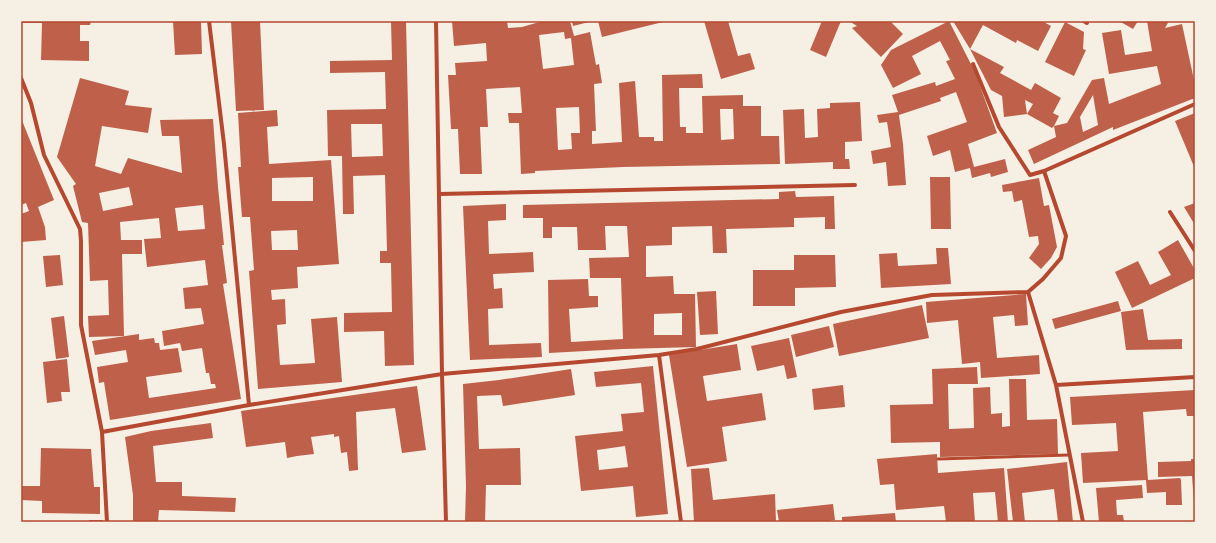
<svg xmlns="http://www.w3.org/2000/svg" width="1216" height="543" viewBox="0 0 1216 543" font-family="'Sofia Sans Condensed',sans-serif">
<rect width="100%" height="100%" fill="#f6efe4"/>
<path fill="#bf614a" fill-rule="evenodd" d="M22,21H91L90,25H80V41H89V61L41,60L42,23H22Z
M173,21H201L202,54L175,55Z
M231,21H260L264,110L236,111Z
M391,21H406L414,365L385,366L384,331L344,332V313L392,312L391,263H380V251H387L385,175L353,176L354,214H343L342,156H328L327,110L386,109L385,72L330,73V61L392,60ZM351,124H382L383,156L352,157Z
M452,21H507L508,28L522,27L543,21H570L574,36L590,32L596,65L599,64L602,83L594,84L596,131H592V144L622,142L619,83L635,81L639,137H654V141H663L662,75L702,74L703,88H679L680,127H686V133H703L702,96L743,95V106H761V136H779L780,164L623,167L535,171V173L521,174L519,123H509L508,113H522L520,87L486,89L488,127H480L482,174H460L458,129H451L448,75H456L455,63L487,61L486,43L454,46ZM564,32L565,39L571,38L574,65L543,69L539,35ZM579,107L580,133H571L572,149L558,150L556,108ZM720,109H733L734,139L721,140Z
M572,21H589V22L573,26Z
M598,21H663V22L602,37Z
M704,21H728L738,56L750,53L755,69L721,79Z
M822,21H841L826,57L810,50Z
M849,21H890L903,34L881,57L852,28L857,26Z
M949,21L975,72L997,133L968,144L974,167L1005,159L1008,172L991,177L990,173L972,178L970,168L955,172L950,150L933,156L927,136L967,122L956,92L940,98L941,101L899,115L903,144L906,185L888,186L886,162L873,164L871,151L891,147L887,122L879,123L877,115L898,112L892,95L935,82L936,86L955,79L946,61L950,60L940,41L912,56L921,74L893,88L881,65L891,50Z
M953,21H1042L1051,26L1038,51L1017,40L1016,43L983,25L970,49Z
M1119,21H1138L1133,29Z
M1147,21H1169L1165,28L1182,24L1194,80L1195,79V98L1113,130V127L1034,164L1028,150L1056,137L1054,126L1052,128L1027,114L1033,104L1025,100L1027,114L1004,117L1002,96L991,90L970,49L1004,67L1000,73L1031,90L1035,83L1061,98L1053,113L1059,116L1054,126L1067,123L1092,80L1104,78L1109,104L1161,84L1157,66L1109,74L1102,33L1121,30L1125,55L1152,51ZM1093,95L1098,125L1083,132L1080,117Z
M1065,22L1084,32L1083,49L1086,50L1074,76L1045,62Z
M80,78L129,91L125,105L152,108L148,133L102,126L95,166L121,174L128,158L182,173L179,136H162L160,120L213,119L218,187L224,245H222L227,283L223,284L241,399L110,420L104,382L99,383L97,367L128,362L126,350L95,355L92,341L139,334V340L154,338L155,343H159L160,350L178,348L182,372L146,377L149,398L216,388L215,384H211L209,373H206L202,348L182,351L180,343L164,346L162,331L204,324L201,308L185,309L183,288L208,285L205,260L147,267L144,239L161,238L159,218L120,222L121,240H142V254H122L124,336L89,337L88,316L109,315L108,280L90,281L88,223L82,222L73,186L76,184L57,157ZM129,187L133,205L103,211L99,193ZM203,205L205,229L178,231L175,208Z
M860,102L862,141L845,142V159H849L850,169H833V162L785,164L783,110L804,109L805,138L818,137L817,109L830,108V103Z
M277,110L278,126L267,127L269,164L331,160L339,264L297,267L298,288L271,290L272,300L285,299L286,324L277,325L280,365L315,363L311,319L337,317L342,382L258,389L249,271L254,270L250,217H242L238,167H241L238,113ZM313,177V201H272V178ZM297,230L298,250H272L271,231Z
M1195,113V169L1175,121Z
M21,118L54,200L38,207L45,227L46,240L21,242V214L29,211L26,203L21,205Z
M930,177H950L951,229H931Z
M1039,178L1044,206L1049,205L1057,247L1051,258L1041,269L1029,258L1039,244L1038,236L1029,237L1022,200L1014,202L1012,191L1003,192L1002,185Z
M795,191L796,197L834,196L835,229H825V217L794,218V227L726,229L727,253H713L712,226L672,227V245L646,246V277L673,276L674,294H695L696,347L623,349L549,353L548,280L588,279L589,296H598V307L569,309L571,342L623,339L621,278H590L589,258L629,257L627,226H605L606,250H578L577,227H552V238H543V218H523V205L779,199V192ZM682,313V335H654V314Z
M1195,203V225L1184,207Z
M506,204V220L488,221L489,254L533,252L534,272L493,274L494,289L502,288L503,308L488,309L489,345L541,343L542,357L470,360L463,206Z
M1178,240L1195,270V278L1132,308L1115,272L1138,261L1150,285L1171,275L1158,252Z
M936,248H948L951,284L881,288L879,254L897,253L898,266L937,264Z
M60,255L63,285L46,287L43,256Z
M794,255H835L836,287L795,288V306H753V270H794Z
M716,291L718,334L700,335L697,292Z
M1026,294L1028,325L1015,326L1014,315L993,317L997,358L1039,355L1040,374L981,378L980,362L962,364L958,320L927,323L926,302Z
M1118,301L1121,311L1055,329L1052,319Z
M922,305L929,338L839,356L833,324Z
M1143,309L1148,340L1182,339V349L1126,350L1121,312Z
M64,316L69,357L56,359L51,318Z
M829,326L834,347L796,357L791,335Z
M789,338L797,377L787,379L784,365L757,371L751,346Z
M737,344L741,370L703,376L707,401L762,393L766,420L722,427L727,461L687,467L669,355Z
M67,359L70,392H61L62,401L47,403L43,362Z
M653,366L668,514L636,517L633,486L581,491L575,436L623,431L621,414L644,412L641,383L596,387L594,372ZM625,446L628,467L599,470L597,450Z
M977,367L978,384H948L949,429L974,428L973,388L990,387L991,414L1002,413V427L1010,426L1009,379H1026L1027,420L1057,419L1058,454L940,457V442L891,443L890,405L933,404L932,369Z
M571,369L575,395L503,406L501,395L477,396L479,449L520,448L521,485H486L485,522H465L466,486L463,384L499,380Z
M843,385L845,407L814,410L812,389Z
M417,386L426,450L402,453L395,408L356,412L358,470L349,471L347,452L341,453L339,436L334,437V434L311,437L314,454L297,456L287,458L285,442L246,447L241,411Z
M1195,390V416H1187L1186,409L1143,412L1148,480L1180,478L1181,480L1182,505H1166V492L1147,493L1146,480L1083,483L1081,453L1118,451L1116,423L1072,425L1070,397Z
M211,423L213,438L153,446L156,482H182V496L236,498L235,512L159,510L158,522H133V495L125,437L151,431Z
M41,448L91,449L94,487H100V514L42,513V501L21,500V486H40Z
M937,454L938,473L1004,468L1008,522H998L995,492L973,493L975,522H946L944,506L896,510L894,484L880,485L877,459Z
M1191,459H1195V502H1194L1192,476L1158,477V462L1191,461Z
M1067,462L1073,522H1058L1054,489L1022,493L1025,522H1013L1007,469Z
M709,468L713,500L775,494L776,522H694L691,469Z
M1142,485L1143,498L1116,500L1117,515H1123L1124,522H1099L1096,488Z
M833,504L835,520L821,522H779L777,510Z
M895,513L896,522H842V517Z
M89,520H103V522H89Z"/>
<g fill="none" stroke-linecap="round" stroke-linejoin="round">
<path stroke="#b5482f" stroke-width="3" d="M938,459L1069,455"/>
<path stroke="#b5482f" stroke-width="4" d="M209,21L224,144L249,405
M436,21L442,374L446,522
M1084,21L1087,23
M973,64L999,127L1030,175L1044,171L1195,104
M21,78L31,103L44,155L80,229L81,241V325L102,432L107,522
M439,194L855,185
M1170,212L1195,251
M1028,292L1056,385L1195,377
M659,355L681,522
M1056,385L1083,522
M102,432L249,405L442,374L659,355L697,349L841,312L932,295L1028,292L1043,279L1061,258L1066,236L1044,171"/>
</g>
<rect width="1216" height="543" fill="none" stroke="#f6efe4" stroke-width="44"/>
<rect x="22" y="22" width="1172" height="499" fill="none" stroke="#b5482f" stroke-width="1.5"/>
</svg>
